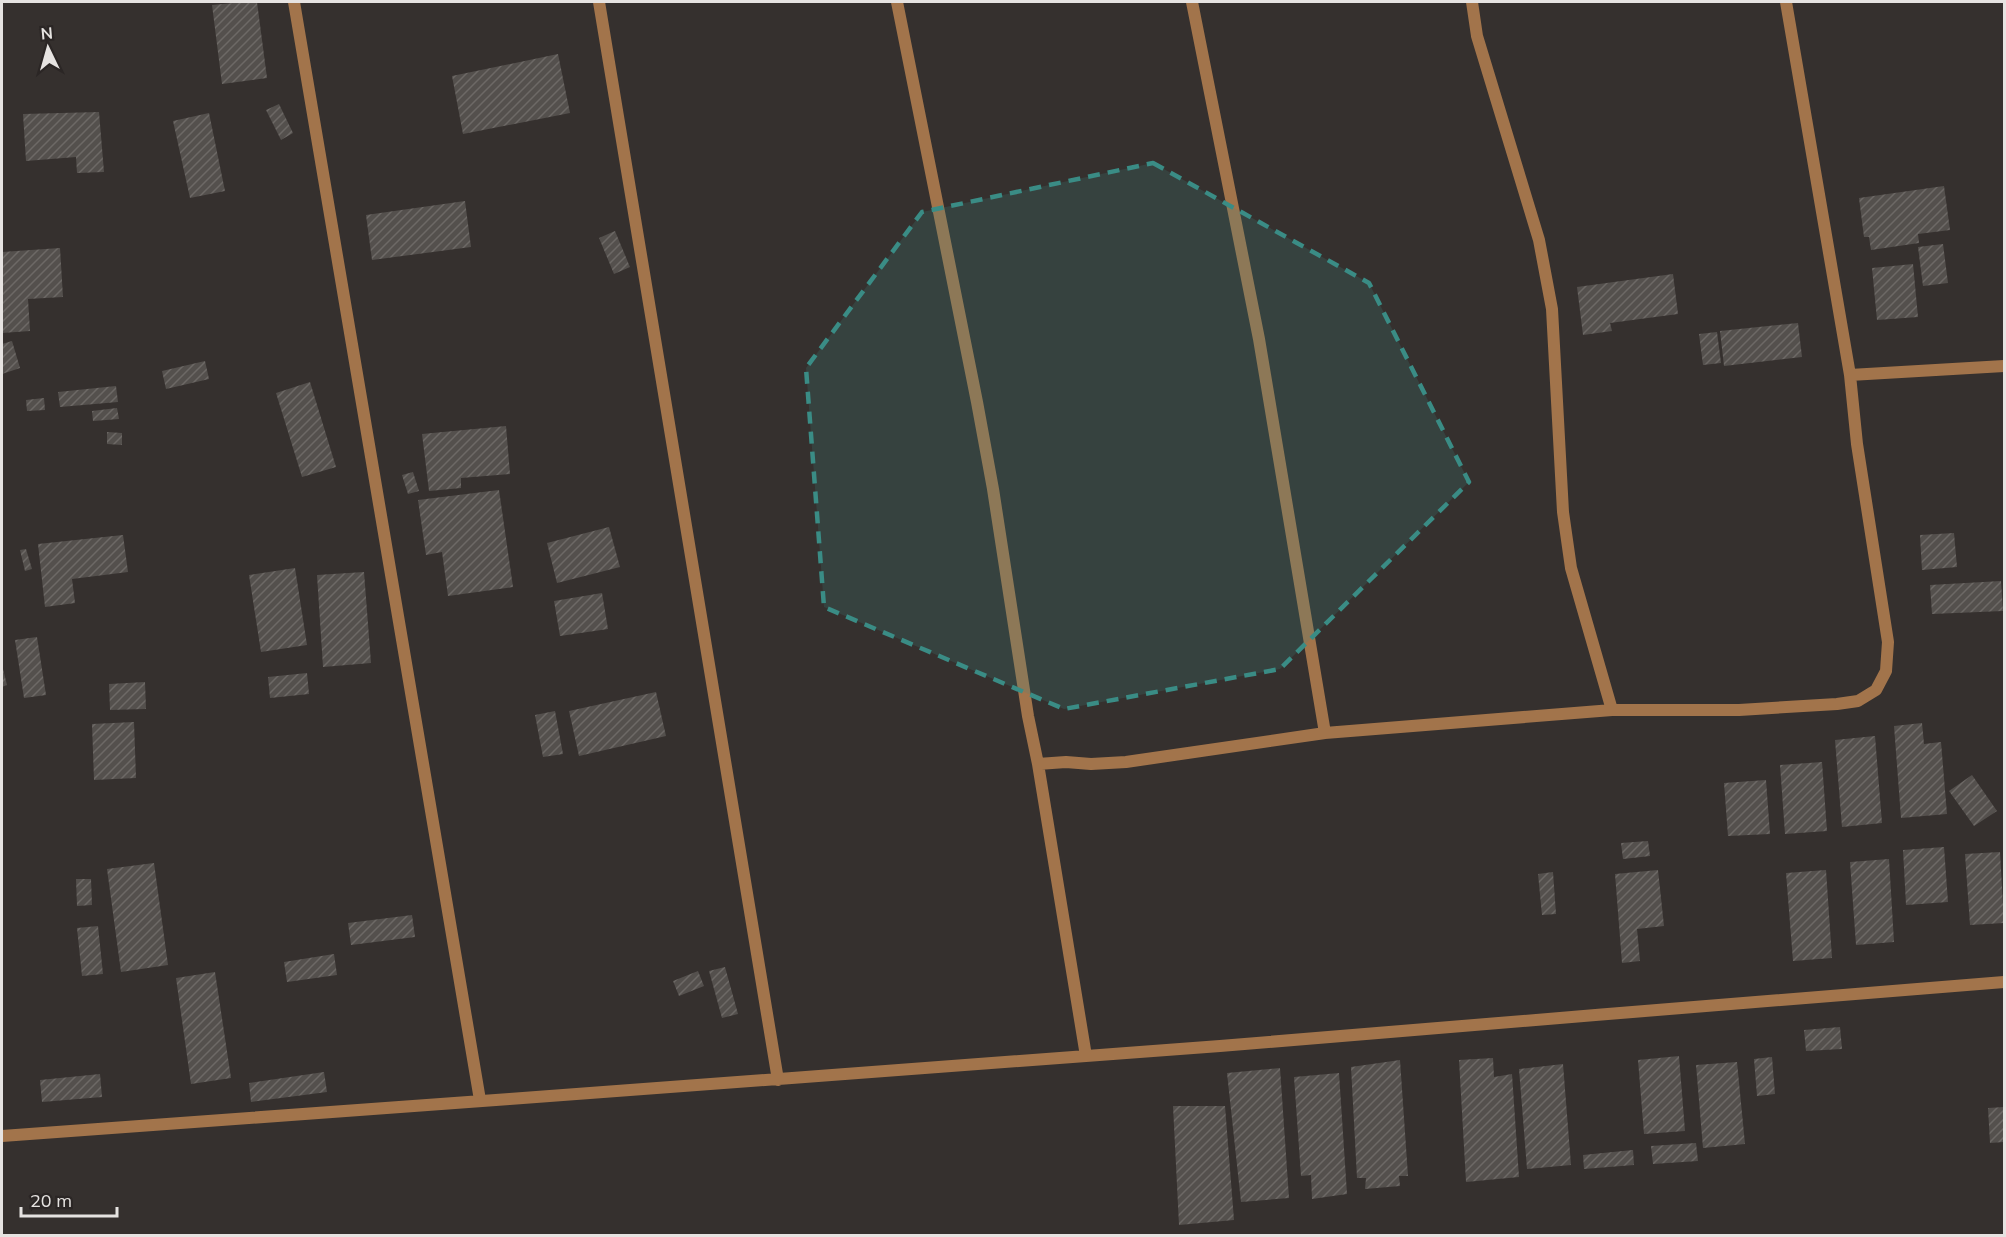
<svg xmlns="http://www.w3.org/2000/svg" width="2006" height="1237" viewBox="0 0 2006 1237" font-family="Mulish,sans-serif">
<defs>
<pattern id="building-hatch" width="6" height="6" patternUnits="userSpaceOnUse" patternTransform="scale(1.5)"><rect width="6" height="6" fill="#54504d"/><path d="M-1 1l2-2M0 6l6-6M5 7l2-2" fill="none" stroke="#6d6966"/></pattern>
</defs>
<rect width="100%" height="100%" fill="#35302e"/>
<path fill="url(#building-hatch)" d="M244,2H257L267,78L222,84L212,5Z
M558,54L570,113L463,134L452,76Z
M279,104L293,133L281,140L266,110Z
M99,112L104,172L77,173L76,157L26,161L23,114Z
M209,113L225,191L190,198L173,121Z
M1944,186L1950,230L1918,234L1919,243L1871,250L1869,237H1864L1859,198Z
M465,201L471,247L372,260L366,215Z
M615,231L630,267L614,274L599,238Z
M1943,244L1948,283L1923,286L1918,247Z
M60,248L63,297L28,299L30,331L2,333V252Z
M1913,264L1918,317L1877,320L1872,268Z
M1673,274L1678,314L1610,323L1612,331L1583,335L1577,287Z
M1798,323L1802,357L1724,366L1720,331Z
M1717,332L1721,363L1703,365L1699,334Z
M12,341L20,368L2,374V344Z
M205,361L209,379L166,389L162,371Z
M310,382L336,467L302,477L276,393Z
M116,386L118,402L60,407L58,392Z
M44,398L45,410L27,411L26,400Z
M117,408L119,419L93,421L92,411Z
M506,426L510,474L461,478V488L429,491L422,434Z
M107,432L122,433V445L107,444Z
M413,472L419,491L408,494L402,475Z
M499,490L513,587L448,596L442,552L426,555L418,500Z
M609,527L620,567L557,583L547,543Z
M1954,533L1957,567L1922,570L1920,535Z
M123,535L128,572L72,579L75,603L45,607L38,544Z
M26,549L32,569L25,571L20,550Z
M295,568L307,645L261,652L249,575Z
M364,572L371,663L323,667L317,575Z
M2001,581L2003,611L1932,614L1930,585Z
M602,593L608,629L560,636L554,601Z
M37,637L46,695L24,698L15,640Z
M2,665L7,685L2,687Z
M307,673L309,694L270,698L268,677Z
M145,682L146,709L110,710L109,684Z
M656,692L666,736L579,756L569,711Z
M555,711L563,754L543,757L535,715Z
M134,722L136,778L94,780L92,724Z
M1922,723L1924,744L1941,742L1947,814L1901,818L1894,726Z
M1875,736L1882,823L1842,827L1835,740Z
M1822,762L1827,831L1785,834L1780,765Z
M1972,775L1997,811L1974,826L1949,791Z
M1766,780L1770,834L1728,836L1724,783Z
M1648,841L1650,856L1623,859L1621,843Z
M1944,847L1948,902L1906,905L1903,850Z
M2000,852L2004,923L1970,925L1965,854Z
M1889,859L1894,942L1856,945L1850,862Z
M154,863L168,965L121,972L107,869Z
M1658,870L1664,926L1637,929L1640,961L1622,963L1615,874Z
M1826,870L1832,958L1793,961L1786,873Z
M1553,872L1556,914L1542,915L1538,874Z
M76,879H91L92,905L77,906Z
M412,915L415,937L351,945L348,923Z
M98,926L103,974L82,976L77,928Z
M334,954L337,975L287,982L284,962Z
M725,967L738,1014L722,1018L709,971Z
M698,971L704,986L679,996L673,981Z
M215,972L231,1078L191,1084L176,978Z
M1840,1027L1842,1049L1806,1051L1804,1030Z
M1679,1056L1685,1131L1644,1134L1638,1060Z
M1772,1057L1775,1094L1757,1096L1754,1059Z
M1493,1058L1494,1077L1512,1074L1519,1177L1466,1182L1459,1060Z
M1400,1060L1408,1176H1399L1400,1186L1365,1189L1366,1178H1357L1351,1067Z
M1737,1062L1745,1144L1703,1148L1696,1065Z
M1563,1064L1571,1165L1527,1169L1519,1069Z
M1280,1068L1289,1198L1241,1202L1227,1073Z
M324,1072L327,1092L251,1102L249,1083Z
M1339,1073L1347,1194L1312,1199L1311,1175L1301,1176L1294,1077Z
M100,1074L102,1097L42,1102L40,1080Z
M1173,1106H1225L1234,1220L1179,1225Z
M2004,1107V1142L1990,1143L1988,1108Z
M1696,1143L1698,1161L1653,1164L1651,1146Z
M1633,1150L1634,1165L1584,1169L1583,1155Z"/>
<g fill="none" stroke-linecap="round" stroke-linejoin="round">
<path stroke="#a2744b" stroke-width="12" d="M294,2L480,1100
M599,2L778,1080
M897,2L977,402L993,489L1028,716L1038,764L1066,762L1091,764L1126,762L1325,733L1612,710H1739L1837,704L1858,701L1876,690L1886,671L1888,642L1857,444L1850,375L1786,2
M1192,2L1259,339L1325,733
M1472,2L1477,36L1539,240L1552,309L1563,512L1571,568L1612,710
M1850,375L2004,366
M1038,764L1086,1056
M2,1136C408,1105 814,1079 1220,1046C1481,1025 1743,1002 2004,982"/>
</g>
<path fill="#3a8c85" fill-opacity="0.2" stroke="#3a8c85" stroke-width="4.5" stroke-dasharray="12 8" stroke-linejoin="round" d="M1153,163L1369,283L1469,482L1280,669L1064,709L824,607L806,368L922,212Z"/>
<rect width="2006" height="1237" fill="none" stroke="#e6e3e1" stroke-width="6"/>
<g transform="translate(48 48) rotate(355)" stroke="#2b2625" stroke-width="4.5" paint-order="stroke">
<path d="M0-4.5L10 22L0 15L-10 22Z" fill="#e6e3e1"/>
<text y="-9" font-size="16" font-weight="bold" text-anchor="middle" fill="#e6e3e1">N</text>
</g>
<path d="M21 1207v9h96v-9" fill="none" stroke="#e6e3e1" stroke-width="3"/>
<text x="30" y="1207" font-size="18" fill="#e6e3e1" stroke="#2b2625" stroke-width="4.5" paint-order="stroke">20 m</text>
</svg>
